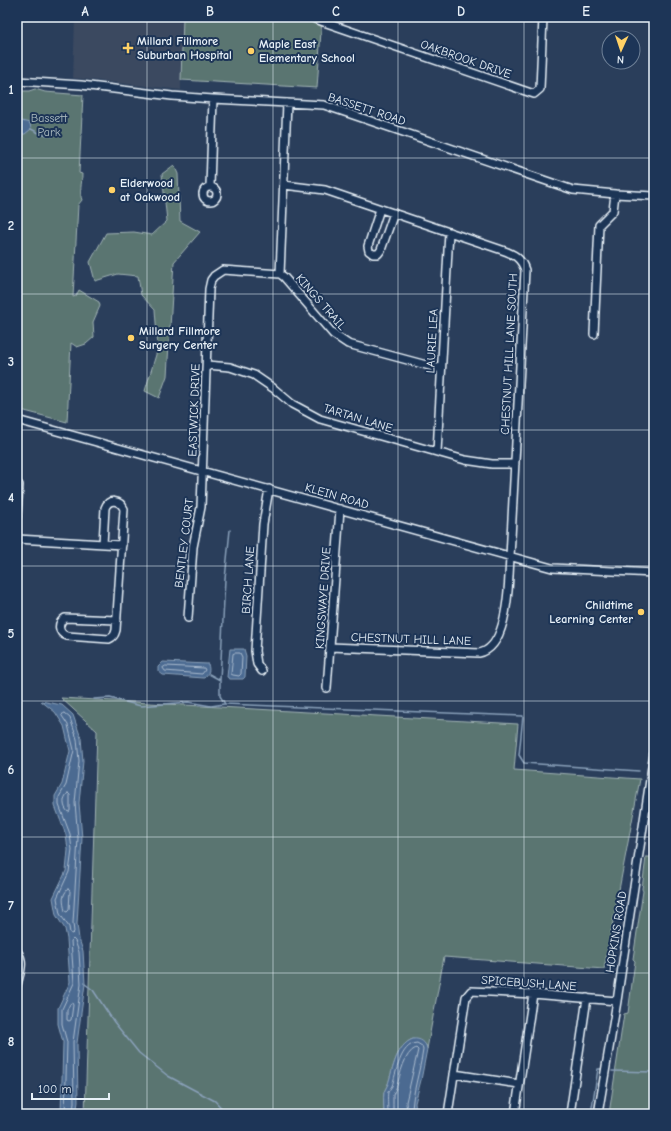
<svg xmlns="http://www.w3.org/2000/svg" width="671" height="1131" viewBox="0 0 671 1131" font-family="'Comic Neue',sans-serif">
<rect width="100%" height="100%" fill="#2a3e5b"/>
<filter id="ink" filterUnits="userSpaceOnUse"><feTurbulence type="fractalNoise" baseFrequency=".025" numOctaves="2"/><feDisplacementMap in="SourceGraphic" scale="8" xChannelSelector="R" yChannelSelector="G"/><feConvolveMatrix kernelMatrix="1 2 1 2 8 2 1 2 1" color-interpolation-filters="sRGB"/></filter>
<g filter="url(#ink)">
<path fill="#3a4860" d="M75,17H323L317,88L181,80V90L73,78Z"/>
<path fill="#5a7571" stroke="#a1b3b4" d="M183,17H322L317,88L181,80Z
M35,89L45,92L83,95L79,173L82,174C82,183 79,193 82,200L78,205L73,297L76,296L79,290L99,302L100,306L93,322L94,337L86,344L77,347L71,343L67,422L17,409V91H29Z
M174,165L178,174L180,221L200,232L174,262L167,376L159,398L145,391L158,348L155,310L141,295L138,276L118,274L95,281L90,262L106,233L134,232L152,235L167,221L162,174Z
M61,698L518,724L514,770L640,779L604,969L444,957L427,1049L426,1045L413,1039C396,1045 393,1069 388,1084C387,1087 385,1089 384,1092C383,1099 384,1107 384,1114H85L97,731Z
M646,857H654V1114H609L624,1014L628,1013L635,961L633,959L643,891L642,889Z"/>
<path fill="#4c6b91" stroke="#8aa1ba" d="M17,120L30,123L31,129L25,134H17Z
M230,649H244L246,656L245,677L243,679H230L227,677Z
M163,662L208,664C210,671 209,673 204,678L163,675L158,671V667Z
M41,701L62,705L73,715L81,738L83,761L79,803L82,838L77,924L79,939L83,951L85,984L77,1043L78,1102L76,1114H61L63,1042L58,1024V1008L70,982L67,939L65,929L56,915L53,898L66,871L68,850L66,835L55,806V796L62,784L70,751L64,726L55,712Z
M413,1039C420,1038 426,1042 427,1049L421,1080L415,1103L416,1114H384C384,1107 383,1099 384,1092C385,1089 387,1087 388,1084C393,1069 396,1045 413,1039Z"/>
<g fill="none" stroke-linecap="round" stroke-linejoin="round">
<path stroke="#aabbcf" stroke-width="1" d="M235,653H240L242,657L241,674L239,676L233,675L231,674L233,654Z
M166,666L204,668L205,670L202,674L165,671L163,668Z
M64,713L70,718L77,739L79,761L75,803L78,838L73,923L74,932L72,934L70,933L69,927L60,914L57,898L69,872L72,850L70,834L59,805V797L66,785L74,750L68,725L62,716Z
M68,793L70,795V811L68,812C63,807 62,798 68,793Z
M68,889L70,891L69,910L67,912L65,911C63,902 61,896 68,889Z
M72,1003L73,1005L71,1020L69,1021L67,1020V1010L70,1004Z
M65,1114L67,1042L62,1024V1009L74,983L71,941L73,939L75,941L79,952L81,984L73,1042L74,1102L73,1114
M388,1114C388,1108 387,1097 388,1092C389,1090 391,1088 392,1086C396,1074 400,1044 417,1043L422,1046L423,1050C420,1072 412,1092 412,1114
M393,1114C393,1108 393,1101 393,1095C394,1092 396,1089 397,1086C400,1075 404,1053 416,1048L418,1050L406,1102L407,1114"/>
<path stroke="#8aa1ba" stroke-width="1.5" d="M31,129L39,133L53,136
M230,530L225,579L220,680V696L225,704L523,716L519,755L524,763L639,771
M209,674L220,680
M94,699L110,698L141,706L188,702L211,706L224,704
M85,984L93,990L114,1022L139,1053L168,1076L215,1101L227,1114
M612,1071L654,1072
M591,1114L598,1069H601"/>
<g stroke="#e8f1f8" stroke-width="10">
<path id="minor" d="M315,19L534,94L540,89L543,17
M17,81L81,85L172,96L213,99L324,105L573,190L615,194L654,196
M284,185L325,190L502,250C514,254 521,258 525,270L509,576C508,597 505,649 479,653L330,647
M210,186L213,99
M203 194a7 7 0 1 1 14 0a7 7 0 1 1-14 0Z
M380,209L368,246L369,251L373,254H378L381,250L394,213
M280,274L287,103
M594,334L599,225L613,211L615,194
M207,365L230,367L254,375L273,388L292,404L320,419L465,460L492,464H515
M17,420L552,568L654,573
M437,452L449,232
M17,516L19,485
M17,539L122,545
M103,544L105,508C109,498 120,500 124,509L116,630C115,634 114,637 109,639L67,636C58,633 57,623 65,618L117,620
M188,618L193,547L201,507L209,289L211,280L214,276L223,270L280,274L284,277L333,334L348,344L441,369
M262,671L257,664L255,651L263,524L269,489
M327,688L340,509
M17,951C25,962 20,972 17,985
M454,1074L519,1084
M448,1114L466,997L471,991L533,994L617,1001
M515,1114L533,994
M570,1114L587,998
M598,1114L617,1001L654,753"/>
</g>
<use href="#minor" stroke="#1d3557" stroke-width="7"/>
</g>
</g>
<path fill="none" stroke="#e8f1f8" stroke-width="1" stroke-opacity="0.55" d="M147,17V1114M273,17V1114M398,17V1114M524,17V1114M17,158H654M17,294H654M17,430H654M17,566H654M17,701H654M17,837H654M17,973H654"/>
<g fill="#ffd166" stroke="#1d3557" stroke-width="1.5">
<path d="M126 42h4v4h4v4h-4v4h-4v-4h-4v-4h4z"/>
<circle cx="251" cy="51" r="4"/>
<circle cx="112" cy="190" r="4"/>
<circle cx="131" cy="338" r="4"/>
<circle cx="641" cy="612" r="4"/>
</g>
<g text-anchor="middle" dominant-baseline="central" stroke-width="4" stroke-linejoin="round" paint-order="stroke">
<g font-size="12" font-weight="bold" fill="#e8f1f8" stroke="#1d3557" text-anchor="start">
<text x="137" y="41">Millard Fillmore<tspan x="137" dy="14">Suburban Hospital</tspan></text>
<text x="259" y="44">Maple East<tspan x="259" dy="14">Elementary School</tspan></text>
<text x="120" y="183">Elderwood<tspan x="120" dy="14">at Oakwood</tspan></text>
<text x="139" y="331">Millard Fillmore<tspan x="139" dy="14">Surgery Center</tspan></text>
<text x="633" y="605" text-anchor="end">Childtime<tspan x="633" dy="14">Learning Center</tspan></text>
</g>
<g font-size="12" fill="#e8f1f8" stroke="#1d3557">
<text transform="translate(466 59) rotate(19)">OAKBROOK DRIVE</text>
<text transform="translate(367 109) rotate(18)">BASSETT ROAD</text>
<text transform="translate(321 302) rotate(49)">KINGS TRAIL</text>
<text transform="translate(432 341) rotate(-87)">LAURIE LEA</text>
<text transform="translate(509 354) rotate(-87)">CHESTNUT HILL LANE SOUTH</text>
<text transform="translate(194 410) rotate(-88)">EASTWICK DRIVE</text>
<text transform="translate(358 418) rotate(17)">TARTAN LANE</text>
<text transform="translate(337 496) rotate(16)">KLEIN ROAD</text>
<text transform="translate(184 543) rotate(-83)">BENTLEY COURT</text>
<text transform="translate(248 580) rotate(-86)">BIRCH LANE</text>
<text transform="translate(323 598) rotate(-86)">KINGSWAYE DRIVE</text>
<text transform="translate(411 639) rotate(2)">CHESTNUT HILL LANE</text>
<text transform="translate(616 932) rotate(-81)">HOPKINS ROAD</text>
<text transform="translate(529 983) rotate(4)">SPICEBUSH LANE</text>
</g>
<g font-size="12" fill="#afbfc2" stroke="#1d3557">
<text x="49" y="118">Bassett<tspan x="49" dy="14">Park</tspan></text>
</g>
</g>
<rect width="671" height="1131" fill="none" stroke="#1d3557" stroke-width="44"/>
<g transform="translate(621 50) rotate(183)"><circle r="19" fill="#1d3557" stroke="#6e8097"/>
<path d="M0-3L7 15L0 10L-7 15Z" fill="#ffd166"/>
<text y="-6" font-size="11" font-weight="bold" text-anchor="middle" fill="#e8f1f8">N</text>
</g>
<path d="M32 1093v6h77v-6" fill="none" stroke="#e8f1f8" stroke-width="2"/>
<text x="38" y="1093" font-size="12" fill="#e8f1f8" stroke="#1d3557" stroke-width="3" paint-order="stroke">100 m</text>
<rect x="22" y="22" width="627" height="1087" fill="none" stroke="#e8f1f8" stroke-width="1.5"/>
<g font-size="13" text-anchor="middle" font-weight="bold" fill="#e8f1f8">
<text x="85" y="16">A</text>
<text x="210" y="16">B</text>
<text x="336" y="16">C</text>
<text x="461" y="16">D</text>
<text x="586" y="16">E</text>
<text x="11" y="94">1</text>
<text x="11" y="230">2</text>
<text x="11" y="366">3</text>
<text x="11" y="502">4</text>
<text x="11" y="638">5</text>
<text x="11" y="774">6</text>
<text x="11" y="910">7</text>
<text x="11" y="1046">8</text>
</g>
</svg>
